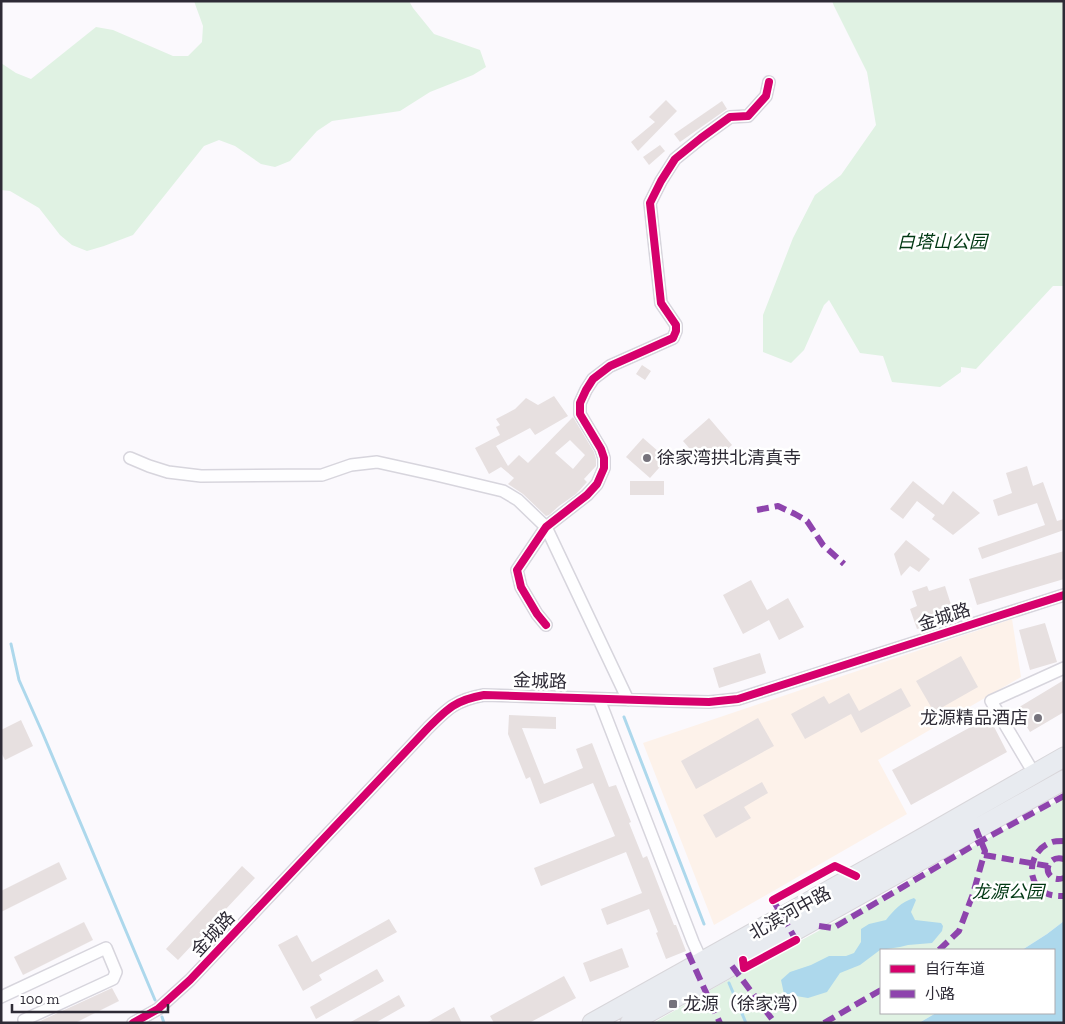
<svg xmlns="http://www.w3.org/2000/svg" width="1065" height="1024" viewBox="0 0 1065 1024" font-family="'Zilla Slab','Noto Sans SC',serif">
<rect width="100%" height="100%" fill="#fbf9fd"/>
<path fill="#fdf2ea" d="M1012,619L1021,677L878,760L907,814L714,925L643,743Z"/>
<path fill="#e0f2e3" d="M194,1H409L413,8L434,34L480,50L486,67L473,75L430,92L400,111L332,121L317,131L290,161L275,167L261,164L235,146L219,140L204,146L133,235L104,246L87,251L72,245L60,235L39,208L10,191L1,190V63L16,73L31,79L96,27L113,30L173,56H188L202,42L203,26Z
M832,1H1064V286H1053L976,369L961,367V372L940,387L892,382L883,356L860,353L829,300L824,305L804,350L791,363L763,352V315L793,238L815,195L841,175L876,125L867,72L834,6Z
M1064,797V921L1047,934L1022,950H881V1013H936L919,1023H653L721,984Z"/>
<path fill="#add8ec" d="M914,898L916,900L911,912L915,920L941,923L943,926L942,931L932,943L908,945L900,947L880,950L860,965L840,973L827,992L808,998L784,994L781,980L790,972L811,965L829,956H846L854,953L861,942V929L869,924L886,920C894,910 901,902 914,898Z
M1064,921V1023H919L936,1013H1054V950H1022L1047,934Z"/>
<g fill="none" stroke-linecap="round" stroke-linejoin="round">
<path stroke="#add8ec" stroke-width="3" d="M11,644L19,680L43,734L155,1000
M624,717L704,924
M729,983L746,1023
M162,1017L164,1023"/>
</g>
<path fill="#e7e0e0" fill-rule="evenodd" d="M666,100L677,111L638,151L631,142L655,122L649,117Z
M722,101L727,109L680,142L674,134Z
M660,145L665,151L649,165L643,157Z
M642,365L651,371L645,380L636,374Z
M554,396L568,416L535,435L530,428L496,446L508,466L519,455L528,463L573,417L594,452L596,459V466L584,479L587,482L576,494L559,506L549,515L546,516L523,494L508,484L514,478L501,467L489,474L475,448L500,435L496,427L500,425L496,419L515,409L526,398L538,405ZM570,440L585,455L573,469L555,453Z
M709,418L732,445L706,468L683,441Z
M643,438L667,459L650,478L626,457Z
M1027,466L1033,486L1043,482L1057,521L1064,519V530L982,559L978,548L1045,525L1037,503L998,516L993,500L1012,493L1006,473Z
M630,481H664V495H630Z
M913,481L943,505L953,491L980,513L953,535L932,519L935,515L917,501L903,519L890,509Z
M906,540L930,559L919,572L910,566L901,576L894,554Z
M1064,551V579L977,605L969,579Z
M751,580L767,610L788,598L804,627L779,640L769,620L743,634L723,595Z
M927,586L929,591L945,586L955,617L917,629L910,609L917,606L912,591Z
M1045,623L1057,662L1030,670L1019,630Z
M760,653L766,673L719,688L713,668Z
M961,656L978,687L934,712L916,681Z
M1064,680V712L1030,732L1016,709Z
M901,688L911,706L861,733L851,714L805,739L791,714L824,696L829,704L849,693L859,711Z
M509,715L556,717V729L522,728L544,784L583,768L576,749L592,743L609,787L616,785L631,822L629,823L643,858L647,856L674,925H676L686,951L666,959L656,933L658,932L649,909L607,925L601,909L642,893L626,852L541,886L534,868L615,836L593,783L540,804L530,777L526,779L508,734Z
M989,717L1007,752L911,805L892,770Z
M758,718L774,746L696,789L681,761Z
M21,720L33,746L5,760L1,752V730Z
M762,782L768,793L744,807L751,818L716,838L703,815Z
M59,862L67,879L1,912V891Z
M242,866L255,878L178,960L166,949Z
M389,919L397,932L319,975L322,980L303,991L278,945L297,935L312,962Z
M84,922L93,940L23,975L14,957Z
M622,948L629,967L590,982L583,963Z
M377,969L384,981L316,1019L310,1007Z
M564,976L576,998L529,1023H494L490,1016Z
M112,988L119,1001L75,1023H36Z
M399,995L405,1006L375,1023H349Z
M454,1007L462,1023H426Z"/>
<g fill="none" stroke-linecap="round" stroke-linejoin="round">
<g stroke="#d7d5dd" stroke-width="14">
<path id="minor" d="M130,458L149,466L168,472L201,476L322,475L351,465L377,462L436,475L503,491L518,500L546,527L628,700
M546,625L537,614L521,587L517,570L546,527L587,495L597,484L604,468V458L601,449L580,414V403L586,390L593,379L610,366L673,338L676,331V325L661,303L650,203L661,181L675,159L701,138L730,117L748,116L766,96L769,82
M599,699L693,942L702,962
M1029,765L991,701L1064,668
M1,997L106,948L116,972L113,979L24,1020L25,1023
M133,1023L158,1009L190,980L428,728C448,708 456,700 484,695L670,701L709,702L738,699L1064,595"/>
</g>
<g stroke="#d8d6da" stroke-width="21">
<path id="primary" d="M592,1023L912,844L1064,757
M630,1023L1064,780"/>
</g>
<use href="#minor" stroke="#fefeff" stroke-width="11"/>
<use href="#primary" stroke="#e8ebf0" stroke-width="19"/>
<path stroke="#8e44ad" stroke-width="6" stroke-dasharray="12 6" stroke-linecap="butt" d="M757,510L778,506L795,514L807,521L823,545L844,564
M1064,841C1060,841 1055,841 1052,842C1030,849 1024,880 1044,892C1050,896 1057,896 1064,896
M984,855L1048,866
M1064,859C1043,853 1042,885 1064,878
M773,900L796,940
M819,926L833,928L981,841L1064,796
M939,950L959,931L973,894L985,851L976,829
M688,953L720,1023
M732,966L775,1023
M824,1023L881,990"/>
<g stroke="#fff" stroke-width="11">
<path id="cycleway" d="M546,625L537,614L521,587L517,570L546,527L587,495L597,484L604,468V458L601,449L580,414V403L586,390L593,379L610,366L673,338L676,331V325L661,303L650,203L661,181L675,159L701,138L730,117L748,116L766,96L769,82
M773,900L835,866L856,876
M743,960L744,968L796,940
M133,1023L158,1009L190,980L428,728C448,708 456,700 484,695L670,701L709,702L738,699L1064,595"/>
</g>
<use href="#cycleway" stroke="#d6006c" stroke-width="8"/>
</g>
<g fill="#76737c" stroke="#fff" stroke-width="2">
<circle cx="647" cy="458" r="5"/>
<circle cx="1038" cy="718" r="5"/>
<rect x="668" y="999" width="10" height="10" rx="2.5"/>
</g>
<g text-anchor="middle" dominant-baseline="central" stroke-width="5" stroke-linejoin="round" paint-order="stroke">
<g font-size="18" font-style="italic" fill="#013813" stroke="#fff">
<text x="942" y="242">白塔山公园</text>
<text x="1008" y="892">龙源公园</text>
</g>
<g font-size="18" fill="#2e2b36" stroke="#fff" text-anchor="start">
<text x="657" y="458">徐家湾拱北清真寺</text>
<text x="1028" y="718" text-anchor="end">龙源精品酒店</text>
<text x="683" y="1004">龙源（徐家湾）</text>
</g>
<g font-size="18" fill="#2e2b36" stroke="#fff">
<text transform="translate(944 617) rotate(-18)">金城路</text>
<text transform="translate(540 681) rotate(2)">金城路</text>
<text transform="translate(790 913) rotate(-29)">北滨河中路</text>
<text transform="translate(213 934) rotate(-47)">金城路</text>
</g>
</g>
<rect width="1065" height="1024" fill="none" stroke="#2e2b36" stroke-width="5"/>
<rect x="880" y="949" width="175" height="65" fill="#ffffff" stroke="#abaaaf"/>
<rect x="890" y="965" width="25" height="8" fill="#d6006c" stroke="#abaaaf"/>
<text x="925" y="974" font-size="15" fill="#2e2b36">自行车道</text>
<rect x="890" y="990" width="25" height="8" fill="#8e44ad" stroke="#abaaaf"/>
<text x="925" y="999" font-size="15" fill="#2e2b36">小路</text>
<path d="M12 1004v8h156v-8" fill="none" stroke="#2e2b36" stroke-width="2.5"/>
<text x="20" y="1004" font-size="15" fill="#2e2b36" stroke="#ffffff" stroke-width="4" paint-order="stroke">100 m</text>
</svg>
